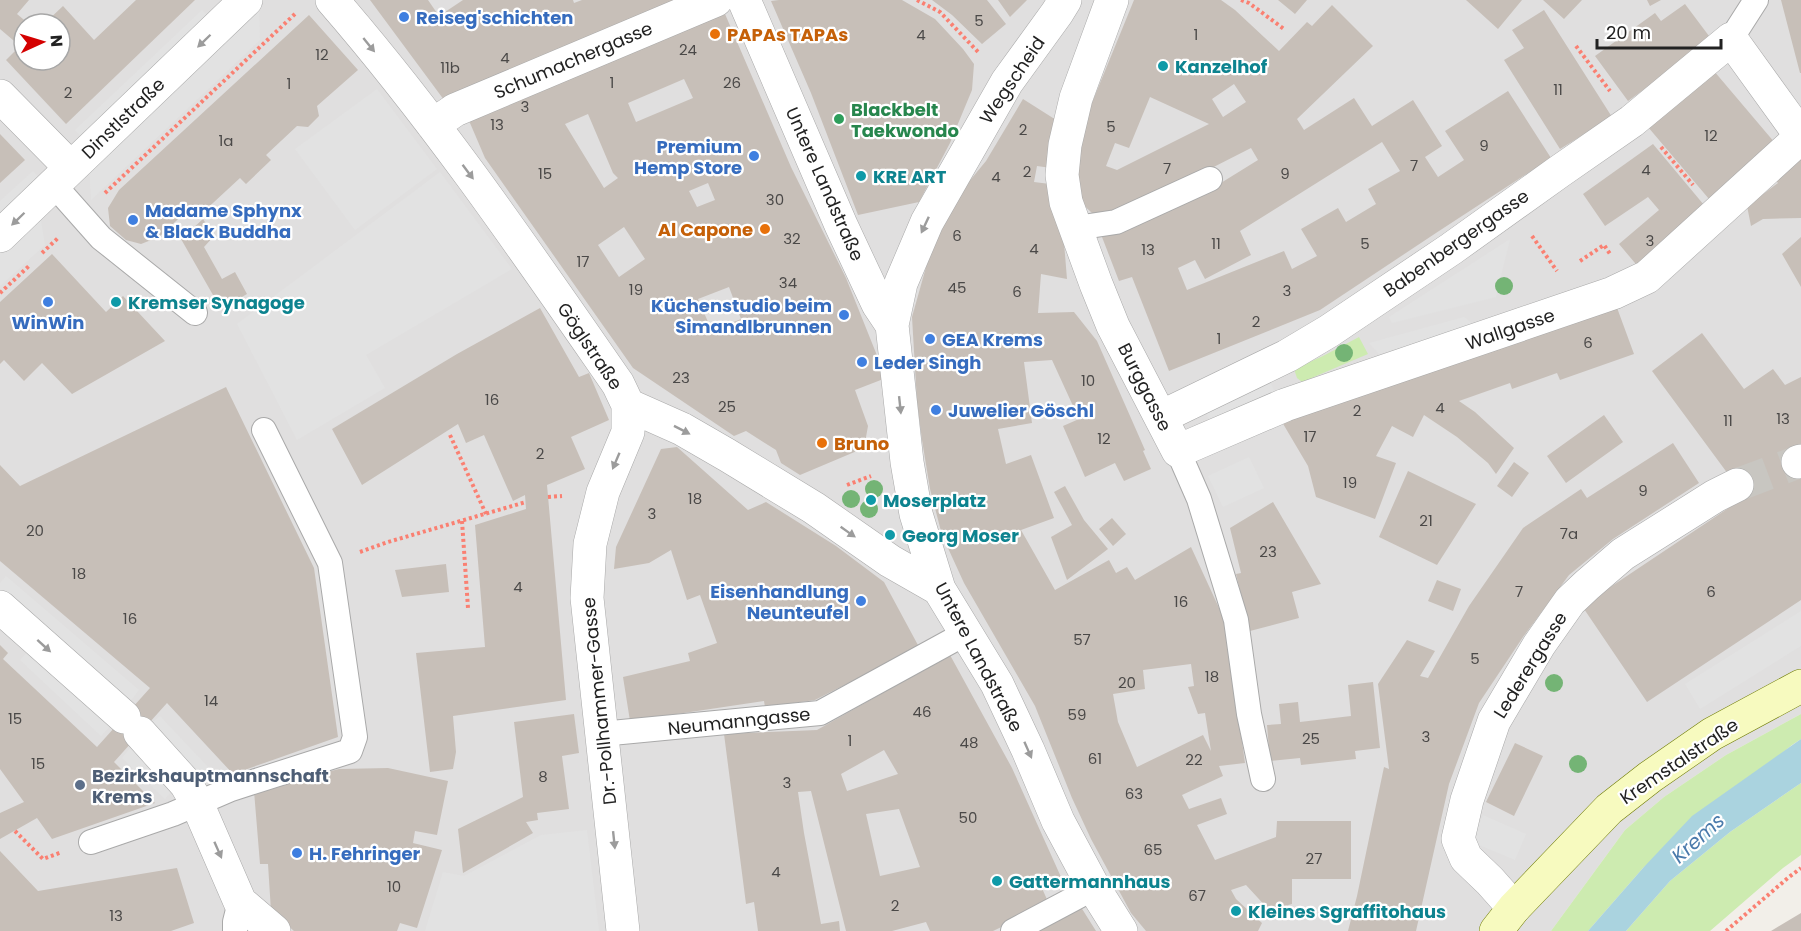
<svg xmlns="http://www.w3.org/2000/svg" width="1801" height="931" viewBox="0 0 1801 931" font-family="Poppins,sans-serif">
<rect width="100%" height="100%" fill="#f2efe9"/>
<path fill="#e0dfdf" fill-rule="evenodd" d="M0,0H1801V714L1726,755L1664,797L1625,830L1551,931H0ZM24,24H60V60H24Z"/>
<path fill="#cdebb0" d="M1359,337L1368,354L1302,382L1297,378L1294,369L1323,356Z
M1801,714V739L1792,745L1643,868L1588,931H1551L1625,830L1664,797L1726,755Z
M1801,783V855L1783,868L1710,931H1626L1670,881L1730,832Z"/>
<path fill="#e2e2e2" d="M259,3L260,40L91,200L89,167Z
M202,10L211,19L83,139L75,130Z
M377,89L437,169L355,230L295,149Z
M33,171L41,180L0,218V201Z
M440,172L512,269L366,355L385,388L297,440L237,324Z
M40,215L45,245L0,286V253Z
M1510,239L1496,297L1392,323L1389,317Z
M1464,317L1477,327L1379,354L1369,343Z
M1269,380L1275,392L1210,422L1204,408Z
M1249,457L1264,488L1223,507L1208,476Z
M6,576L139,690L128,704L0,596V583Z
M1801,611V646L1700,709L1685,684Z
M32,647L112,724L101,736L20,660Z
M160,716L209,768L196,781L146,728Z
M134,743L177,785L165,799L122,758Z
M1483,815L1526,834L1515,860L1472,842Z
M587,830L599,931H425L443,872L464,876L541,835Z"/>
<path fill="#aad3df" d="M1801,739V783L1730,832L1670,881L1626,931H1588L1643,868L1692,816Z"/>
<path fill="#c7bfb8" fill-rule="evenodd" d="M0,0H29L17,14L29,24H24V60H60V24H44L63,6L94,40L136,0H195L66,124L6,60L20,46L0,29Z
M370,0H428L439,16L463,0H573L574,3L582,0H696L447,104Z
M779,0H902L935,19L963,49L974,64L972,90L950,143L919,202L858,215L811,93L771,1Z
M932,0H987L1006,24L982,44L952,15Z
M998,0H1027L1010,17Z
M1134,0H1221L1235,10L1279,51L1307,22L1312,26L1332,5L1373,46L1297,119L1304,130L1354,98L1372,126L1413,100L1442,146L1425,157L1438,177L1464,160L1445,131L1508,91L1551,158L1439,231L1320,310L1169,371L1132,277L1119,281L1102,237L1171,209L1216,186L1258,160L1251,148L1135,207L1112,215L1092,213L1077,199L1076,154L1089,110ZM1234,84L1246,102L1223,117L1212,99ZM1150,97L1209,124L1117,170L1106,166L1115,143L1129,148ZM1382,142L1400,171L1368,189L1376,204L1346,222L1338,208L1301,229L1317,256L1292,269L1284,251L1187,290L1178,268L1195,260L1205,279L1251,255L1240,231Z
M1278,0H1307L1295,14Z
M1466,0H1522L1498,29Z
M1543,0H1582L1564,19Z
M1647,0H1661L1650,6Z
M1781,0H1801V73H1800Z
M1685,4L1712,40L1628,101L1595,56L1655,13L1661,21Z
M722,7L791,167L846,278L886,378L855,390L868,426L864,448L800,475L781,463L776,450L746,431L734,436L633,368L485,158L467,116ZM684,79L693,98L636,122L628,103ZM588,114L613,173L618,178L604,188L565,124ZM708,183L715,200L697,207L689,191ZM624,227L645,259L619,277L598,245ZM729,287L741,319L712,331L698,299Z
M1544,10L1612,117L1560,149L1504,60L1524,48L1512,30Z
M309,15L358,70L317,106L319,116L308,127L297,126L266,155L271,160L246,184L240,178L200,215L192,206L159,237L141,244L126,240L110,226L108,208L119,190Z
M1714,71L1775,143L1709,199L1648,127Z
M1023,99L1053,118L1058,119L1051,168L1037,166L1034,182L1050,184L1063,230L1067,279L1041,274L1038,313L1074,312L1097,341L1145,450L1143,451L1151,469L1124,481L1115,463L1085,477L1063,426L1079,419L1052,360L1024,362L1032,423L998,429L1006,464L1031,455L1054,518L1021,530L1055,590L1109,560L1116,573L1127,567L1135,580L1191,547L1225,621L1245,763L1219,766L1223,776L1182,795L1189,809L1221,798L1227,814L1197,825L1215,860L1276,837L1277,821H1351V879H1292V904L1269,910L1246,885L1231,890L1236,899L1262,923L1258,931H1146L1131,913L1091,839L1072,798L1035,706L964,583L942,535L930,489L922,440L917,402L912,317L930,253L949,206L986,161ZM1191,664L1194,686L1188,687L1198,714L1205,713L1211,751L1203,735L1137,767L1118,722L1113,694L1145,689L1143,670Z
M0,134L25,160L0,183Z
M1653,144L1709,211L1640,269L1619,244L1659,210L1648,197L1605,226L1583,194Z
M1801,155V218L1763,219L1751,226L1747,206L1778,183L1773,177Z
M203,219L214,236L204,247L222,279L235,272L247,294L221,309L181,239Z
M1801,237V287L1782,254Z
M52,254L106,312L123,296L165,341L72,394L42,363L24,381L4,360L0,364V302Z
M1616,305L1634,354L1560,380L1557,373L1512,389L1510,383L1459,401L1475,412L1514,448L1496,474L1488,463L1457,437L1424,415L1413,437L1392,426L1376,456L1396,463L1375,519L1316,497L1308,466L1282,422Z
M540,308L579,377L589,373L609,420L571,437L585,469L547,485L566,700L453,716L456,752L453,769L430,772L416,653L485,647L475,525L526,509L525,495L513,501L484,435L466,443L458,424L362,485L332,429L457,354Z
M1702,333L1744,389L1773,369L1785,385L1801,377V600L1647,702L1582,606L1745,497L1652,371Z
M226,387L314,568L338,737L233,774L167,703L114,762L155,803L52,839L37,818L0,839V813L24,802L0,769V645L8,653L3,659L97,747L150,688L0,561V465L20,486Z
M1604,415L1623,442L1566,483L1547,456Z
M1673,443L1699,483L1613,539L1569,575L1523,637L1479,703L1449,784L1416,931H1348L1357,896L1384,767L1389,769L1378,684L1407,640L1435,651L1420,676L1428,678L1469,606L1523,528L1581,489L1587,498Z
M677,447L748,510L766,502L836,546L884,582L919,647L815,700L765,707L764,701L630,721L623,677L690,661L688,653L717,643L700,595L687,600L671,550L649,563L614,569L616,547L661,449Z
M1514,462L1529,473L1512,497L1497,486Z
M1408,471L1476,504L1437,565L1379,537Z
M1065,486L1084,520L1108,549L1067,580L1051,537L1072,525L1054,492Z
M1273,502L1321,584L1292,592L1299,618L1250,631L1236,574L1241,573L1230,528Z
M1112,518L1126,534L1113,546L1099,529Z
M446,564L449,592L402,597L395,570Z
M1437,580L1461,589L1453,611L1428,601Z
M950,655L1012,768L1061,877L1041,886L1049,904L993,931H930L926,922L892,931H846L811,791L798,792L804,833L821,924L839,921L840,931H758L754,902L746,904L724,734L817,730ZM884,750L898,774L847,791L841,774ZM899,809L920,867L880,876L866,814Z
M1373,682L1380,748L1355,751L1356,759L1301,765L1300,758L1270,761L1267,725L1281,724L1279,704L1298,702L1300,722L1351,716L1348,685Z
M574,714L579,753L562,756L569,809L537,813L538,820L526,822L533,833L463,873L458,829L523,797L514,722Z
M1515,743L1543,756L1514,816L1486,802Z
M388,768L448,781L437,835L415,831L413,843L442,850L417,928L400,923L397,931H294L271,911L268,864H260L254,791L339,769Z
M0,851L38,891L177,868L194,923L171,931H0Z
M1079,904L1096,931H1035Z
M1801,913V931H1771Z"/>
<g fill="none" stroke-linecap="round" stroke-linejoin="round">
<path stroke="#c8c6c1" stroke-width="33" stroke-dasharray="33 16" stroke-linecap="butt" d="M1737,485L1798,462"/>
<g stroke="#a9a9a9" stroke-width="26">
<path id="lane" d="M1731,39L1756,0
M54,185L101,238L195,313
M1076,228L1116,222L1210,179
M1178,451L1199,499L1236,620L1249,714L1263,779
M601,734L820,713L966,633
M91,842L173,814L231,789L350,751L355,737L330,563L264,430
M235,931V922L240,902
M1013,931L1094,888"/>
</g>
<g stroke="#a9a9a9" stroke-width="34">
<path id="street" d="M332,0C437,121 527,253 618,384L628,405L682,429L727,455L814,508L890,561L939,589
M744,0L841,225L878,304L892,325L907,462L916,514L939,589L997,684L1028,750L1058,821L1094,888L1121,931
M1112,0L1076,98L1065,145L1062,175L1066,202L1096,284L1113,326L1178,451L1285,405L1613,293L1647,277L1801,137
M0,96L71,168
M433,125L455,110L716,0
M0,236L246,0
M892,325L901,283L927,222L1007,82L1057,13L1065,0
M1161,417L1287,356L1329,331L1451,249L1560,171L1632,121L1731,39L1801,136
M1798,462L1801,461
M0,607L124,717
M140,733L186,784L197,803L240,902L274,931
M1514,908L1490,881L1466,858L1458,839L1467,800L1494,721L1539,645L1570,601L1587,585L1623,554L1715,496L1737,485
M623,931L587,598L590,544L603,492L628,432V405"/>
</g>
<g stroke="#707d05" stroke-width="34">
<path id="secondary" d="M1496,931L1514,908L1609,809L1650,777L1712,734L1801,686"/>
</g>
<path stroke="#fa8072" stroke-width="4" stroke-dasharray="3 3" stroke-linecap="butt" d="M917,0L940,12L980,54
M1241,0L1249,3L1284,29
M1576,46L1610,91
M1661,147L1693,185
M105,193L296,13
M1532,236L1557,271
M42,253L58,238
M1580,261L1604,245L1610,254
M0,293L30,265
M450,435L486,514
M847,485L871,476
M548,497L562,496
M462,521L468,608
M360,552L388,542L526,502
M15,831L43,859L62,852
M1726,931L1789,877L1801,868"/>
<use href="#lane" stroke="#fff" stroke-width="24"/>
<use href="#street" stroke="#fff" stroke-width="33"/>
<use href="#secondary" stroke="#f7fabf" stroke-width="33"/>
</g>
<g fill="#74b475">
<circle cx="1504" cy="286" r="9"/>
<circle cx="1344" cy="353" r="9"/>
<circle cx="874" cy="489" r="9"/>
<circle cx="851" cy="499" r="9"/>
<circle cx="869" cy="509" r="9"/>
<circle cx="1554" cy="683" r="9"/>
<circle cx="1578" cy="764" r="9"/>
</g>
<defs><path id="oneway-solid" d="M-6-.8H1V-3.2L6.5 0L1 3.2V.8H-6Z" transform="scale(1.5)"/></defs>
<g fill="#9c9c9c">
<use href="#oneway-solid" transform="translate(204 41) rotate(136)"/>
<use href="#oneway-solid" transform="translate(369 45) rotate(51)"/>
<use href="#oneway-solid" transform="translate(468 172) rotate(53)"/>
<use href="#oneway-solid" transform="translate(18 219) rotate(136)"/>
<use href="#oneway-solid" transform="translate(925 225) rotate(115)"/>
<use href="#oneway-solid" transform="translate(900 405) rotate(84)"/>
<use href="#oneway-solid" transform="translate(682 430) rotate(27)"/>
<use href="#oneway-solid" transform="translate(616 461) rotate(113)"/>
<use href="#oneway-solid" transform="translate(848 532) rotate(35)"/>
<use href="#oneway-solid" transform="translate(44 646) rotate(42)"/>
<use href="#oneway-solid" transform="translate(1028 750) rotate(66)"/>
<use href="#oneway-solid" transform="translate(614 840) rotate(84)"/>
<use href="#oneway-solid" transform="translate(218 850) rotate(66)"/>
</g>
<g fill="#3f7fe0" stroke="#fff" stroke-width="2">
<circle cx="404" cy="17" r="6"/>
<circle cx="754" cy="156" r="6"/>
<circle cx="133" cy="220" r="6"/>
<circle cx="48" cy="302" r="6"/>
<circle cx="844" cy="315" r="6"/>
<circle cx="930" cy="339" r="6"/>
<circle cx="862" cy="362" r="6"/>
<circle cx="936" cy="410" r="6"/>
<circle cx="861" cy="601" r="6"/>
<circle cx="297" cy="853" r="6"/>
</g>
<g fill="#e8710a" stroke="#fff" stroke-width="2">
<circle cx="715" cy="34" r="6"/>
<circle cx="765" cy="229" r="6"/>
<circle cx="822" cy="443" r="6"/>
</g>
<g fill="#0f9aa8" stroke="#fff" stroke-width="2">
<circle cx="1163" cy="66" r="6"/>
<circle cx="861" cy="176" r="6"/>
<circle cx="116" cy="302" r="6"/>
<circle cx="871" cy="500" r="6"/>
<circle cx="890" cy="535" r="6"/>
<circle cx="997" cy="881" r="6"/>
<circle cx="1236" cy="911" r="6"/>
</g>
<circle fill="#2e9e5b" stroke="#fff" stroke-width="2" cx="839" cy="119" r="6"/>
<circle fill="#5c6f8a" stroke="#fff" stroke-width="2" cx="80" cy="785" r="6"/>
<g text-anchor="middle" dominant-baseline="central" stroke-width="4.5" stroke-linejoin="round" paint-order="stroke">
<g font-size="15" fill="#4b4948">
<text x="979" y="20">5</text>
<text x="921" y="34">4</text>
<text x="1196" y="34">1</text>
<text x="688" y="49">24</text>
<text x="322" y="54">12</text>
<text x="505" y="57">4</text>
<text x="450" y="67">11b</text>
<text x="612" y="82">1</text>
<text x="732" y="82">26</text>
<text x="289" y="83">1</text>
<text x="1558" y="89">11</text>
<text x="68" y="92">2</text>
<text x="525" y="106">3</text>
<text x="497" y="124">13</text>
<text x="1111" y="126">5</text>
<text x="1023" y="129">2</text>
<text x="1711" y="135">12</text>
<text x="226" y="140">1a</text>
<text x="1484" y="145">9</text>
<text x="1414" y="165">7</text>
<text x="1167" y="168">7</text>
<text x="1646" y="169">4</text>
<text x="1027" y="171">2</text>
<text x="545" y="173">15</text>
<text x="1285" y="173">9</text>
<text x="996" y="176">4</text>
<text x="775" y="199">30</text>
<text x="957" y="235">6</text>
<text x="792" y="238">32</text>
<text x="1650" y="240">3</text>
<text x="1216" y="243">11</text>
<text x="1365" y="243">5</text>
<text x="1034" y="248">4</text>
<text x="1148" y="249">13</text>
<text x="583" y="261">17</text>
<text x="788" y="282">34</text>
<text x="957" y="287">45</text>
<text x="636" y="289">19</text>
<text x="1287" y="290">3</text>
<text x="1017" y="291">6</text>
<text x="1256" y="321">2</text>
<text x="1219" y="338">1</text>
<text x="1588" y="342">6</text>
<text x="681" y="377">23</text>
<text x="1088" y="380">10</text>
<text x="492" y="399">16</text>
<text x="727" y="406">25</text>
<text x="1440" y="407">4</text>
<text x="1357" y="410">2</text>
<text x="1783" y="418">13</text>
<text x="1728" y="420">11</text>
<text x="1310" y="436">17</text>
<text x="1104" y="438">12</text>
<text x="540" y="453">2</text>
<text x="1350" y="482">19</text>
<text x="1643" y="490">9</text>
<text x="695" y="498">18</text>
<text x="652" y="513">3</text>
<text x="1426" y="520">21</text>
<text x="35" y="530">20</text>
<text x="1569" y="533">7a</text>
<text x="1268" y="551">23</text>
<text x="79" y="573">18</text>
<text x="518" y="586">4</text>
<text x="1519" y="591">7</text>
<text x="1711" y="591">6</text>
<text x="1181" y="601">16</text>
<text x="130" y="618">16</text>
<text x="1082" y="639">57</text>
<text x="1475" y="658">5</text>
<text x="1212" y="676">18</text>
<text x="1127" y="682">20</text>
<text x="211" y="700">14</text>
<text x="922" y="711">46</text>
<text x="1077" y="714">59</text>
<text x="15" y="718">15</text>
<text x="1426" y="736">3</text>
<text x="1311" y="738">25</text>
<text x="850" y="740">1</text>
<text x="969" y="742">48</text>
<text x="1095" y="758">61</text>
<text x="1194" y="759">22</text>
<text x="38" y="763">15</text>
<text x="543" y="776">8</text>
<text x="787" y="782">3</text>
<text x="1134" y="793">63</text>
<text x="968" y="817">50</text>
<text x="1153" y="849">65</text>
<text x="1314" y="858">27</text>
<text x="776" y="871">4</text>
<text x="394" y="886">10</text>
<text x="1197" y="895">67</text>
<text x="895" y="905">2</text>
<text x="116" y="915">13</text>
</g>
<g font-size="18" font-weight="bold" fill="#366cbe" stroke="#fff" text-anchor="start">
<text x="416" y="17">Reiseg'schichten</text>
<text x="742" y="146" text-anchor="end">Premium<tspan x="742" dy="21">Hemp Store</tspan></text>
<text x="145" y="210">Madame Sphynx<tspan x="145" dy="21">&amp; Black Buddha</tspan></text>
<text x="832" y="305" text-anchor="end">Küchenstudio beim<tspan x="832" dy="21">Simandlbrunnen</tspan></text>
<text x="48" y="322" text-anchor="middle">WinWin</text>
<text x="942" y="339">GEA Krems</text>
<text x="874" y="362">Leder Singh</text>
<text x="948" y="410">Juwelier Göschl</text>
<text x="849" y="591" text-anchor="end">Eisenhandlung<tspan x="849" dy="21">Neunteufel</tspan></text>
<text x="309" y="853">H. Fehringer</text>
</g>
<g font-size="18" font-weight="bold" fill="#c56008" stroke="#fff" text-anchor="start">
<text x="727" y="34">PAPAs TAPAs</text>
<text x="753" y="229" text-anchor="end">Al Capone</text>
<text x="834" y="443">Bruno</text>
</g>
<g font-size="18" fill="#222" stroke="#fff">
<text transform="translate(573 60) rotate(-23)">Schumachergasse</text>
<text transform="translate(1012 80) rotate(-56)">Wegscheid</text>
<text transform="translate(123 118) rotate(-44)">Dinstlstraße</text>
<text transform="translate(825 184) rotate(66)">Untere Landstraße</text>
<text transform="translate(1456 243) rotate(-35)">Babenbergergasse</text>
<text transform="translate(1510 329) rotate(-19)">Wallgasse</text>
<text transform="translate(590 346) rotate(56)">Göglstraße</text>
<text transform="translate(1145 387) rotate(63)">Burggasse</text>
<text transform="translate(979 657) rotate(62)">Untere Landstraße</text>
<text transform="translate(1530 665) rotate(-58)">Lederergasse</text>
<text transform="translate(599 701) rotate(-96)">Dr.-Pollhammer-Gasse</text>
<text transform="translate(739 721) rotate(-6)">Neumanngasse</text>
<text transform="translate(1679 761) rotate(-34)">Kremstalstraße</text>
</g>
<g font-size="18" font-weight="bold" fill="#0d838f" stroke="#fff" text-anchor="start">
<text x="1175" y="66">Kanzelhof</text>
<text x="873" y="176">KRE ART</text>
<text x="128" y="302">Kremser Synagoge</text>
<text x="883" y="500">Moserplatz</text>
<text x="902" y="535">Georg Moser</text>
<text x="1009" y="881">Gattermannhaus</text>
<text x="1248" y="911">Kleines Sgraffitohaus</text>
</g>
<g font-size="18" font-weight="bold" fill="#27864d" stroke="#fff" text-anchor="start">
<text x="851" y="109">Blackbelt<tspan x="851" dy="21">Taekwondo</tspan></text>
</g>
<g font-size="18" font-weight="bold" fill="#4e5e75" stroke="#fff" text-anchor="start">
<text x="92" y="775">Bezirkshauptmannschaft<tspan x="92" dy="21">Krems</tspan></text>
</g>
<g font-size="20" font-style="italic" fill="#4a7aab" stroke="#fff">
<text transform="translate(1698 838) rotate(-42)">Krems</text>
</g>
</g>
<g transform="translate(42 42) rotate(86)"><circle r="28" fill="#ffffff" stroke="#a7a7a7" stroke-width="1.5"/>
<path d="M0-4.5L10 22L0 15L-10 22Z" fill="#d40000"/>
<text y="-9" font-size="16" font-weight="bold" text-anchor="middle" fill="#222222">N</text>
</g>
<path d="M1597 39v9h124v-9" fill="none" stroke="#222222" stroke-width="3"/>
<text x="1606" y="39" font-size="18" fill="#222222" stroke="#ffffff" stroke-width="4.5" paint-order="stroke">20 m</text>
</svg>
